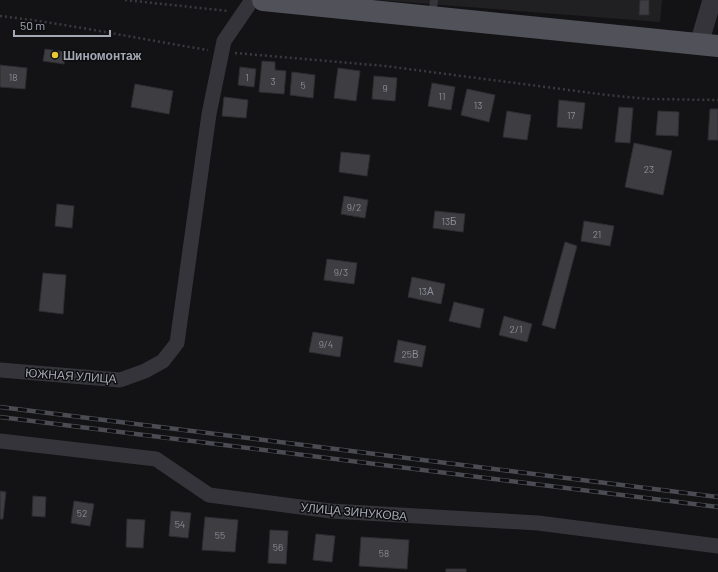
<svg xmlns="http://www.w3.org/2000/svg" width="718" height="572" viewBox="0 0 718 572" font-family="Barlow,sans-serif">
<rect width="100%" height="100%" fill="#131315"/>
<path fill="#201f22" d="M377,0H662L660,22Z"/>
<path fill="#3e3d42" stroke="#2e2d31" d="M640,0H649V15H639Z
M45,49L65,52L64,64L43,61Z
M262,61L275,62V70L286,71L284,94L259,92Z
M0,65L27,68L25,89L0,87Z
M240,67L256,69L254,87L238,85Z
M338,68L360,71L356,101L334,98Z
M292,72L315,75L313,98L290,95Z
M374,76L397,78L395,101L372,99Z
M432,83L455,87L451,110L428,106Z
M135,84L173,91L169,114L131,107Z
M467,89L495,95L489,122L461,115Z
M224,97L248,100L246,118L222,116Z
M559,100L585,103L582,129L557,127Z
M619,107L633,108L630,143L615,142Z
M710,109H718V140H708Z
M507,111L531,115L527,140L503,137Z
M658,111L679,112L678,136L656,135Z
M634,143L672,151L663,195L625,187Z
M341,152L370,155L367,176L339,172Z
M344,196L368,200L365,218L341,214Z
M57,204L74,206L72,228L55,226Z
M435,211L465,214L463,232L433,228Z
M584,221L614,226L610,246L581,241Z
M565,242L577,246L555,329L542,325Z
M327,259L357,263L354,284L324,280Z
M43,273L66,275L63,314L39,311Z
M412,277L445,284L441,304L408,297Z
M454,302L484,309L480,328L449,321Z
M504,316L532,324L527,342L499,335Z
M313,332L343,337L340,357L309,352Z
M398,340L426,346L422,367L394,362Z
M0,491L6,492L3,519H0Z
M33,496L46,497L45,517L32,516Z
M74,501L94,504L90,526L71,523Z
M171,511L191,513L188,538L169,536Z
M205,517L238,520L235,552L202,550Z
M127,519L145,520L143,548L126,547Z
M270,530L288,531L286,564L268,563Z
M316,534L335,536L332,562L313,560Z
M361,537L409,540L407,569L359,566Z
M446,569H466V572H446Z"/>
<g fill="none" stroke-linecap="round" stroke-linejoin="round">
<path stroke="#3a3b41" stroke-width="2.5" stroke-dasharray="2 3" stroke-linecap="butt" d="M125,0L228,11
M0,16C70,24 139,39 208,50
M235,53L385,66L607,95L649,99L718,100"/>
<path stroke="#34343a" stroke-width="8" d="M432,17L434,0"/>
<path stroke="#34343a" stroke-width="15" d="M0,370L120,380L145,371L163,361L177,343L209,114L224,41L252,0
M0,441L156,459L209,495L331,511L538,523L718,546"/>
<path stroke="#34343a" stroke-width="19" d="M699,44L712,0"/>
<path stroke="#505159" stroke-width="22" d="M263,0L718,46"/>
<g stroke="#4b4c53" stroke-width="4.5">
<path id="rail" d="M0,407L718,497
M0,417L718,507"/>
</g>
<use href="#rail" stroke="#0e0e10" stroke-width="3" stroke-dasharray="9" stroke-linecap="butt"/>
</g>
<circle fill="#ecc834" stroke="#0e0e10" stroke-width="1.5" cx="55" cy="55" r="4"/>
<g text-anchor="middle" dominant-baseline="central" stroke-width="3" stroke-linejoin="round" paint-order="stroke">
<g font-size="10" fill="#8b8d98">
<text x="13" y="77">18</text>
<text x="247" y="77">1</text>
<text x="273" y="81">3</text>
<text x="303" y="85">5</text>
<text x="385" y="88">9</text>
<text x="442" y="96">11</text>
<text x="478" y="105">13</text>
<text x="571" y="115">17</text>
<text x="649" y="169">23</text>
<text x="354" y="207">9/2</text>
<text x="449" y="221">13Б</text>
<text x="597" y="234">21</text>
<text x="341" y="272">9/3</text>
<text x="426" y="291">13А</text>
<text x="516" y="329">2/1</text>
<text x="326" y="344">9/4</text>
<text x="410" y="354">25В</text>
<text x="82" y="513">52</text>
<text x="180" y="524">54</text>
<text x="220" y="535">55</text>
<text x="278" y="547">56</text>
<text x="384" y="553">58</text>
</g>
<g font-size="12" font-weight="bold" fill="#a5a8b5" stroke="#0e0e10" text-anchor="start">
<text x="63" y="55">Шиномонтаж</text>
</g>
<g font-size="12" fill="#a5a8b5" stroke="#0e0e10">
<text transform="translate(71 375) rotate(4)">ЮЖНАЯ УЛИЦА</text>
<text transform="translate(354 511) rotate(5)">УЛИЦА ЗИНУКОВА</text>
</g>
</g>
<path d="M14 30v6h96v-6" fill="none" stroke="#a5a8b5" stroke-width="2"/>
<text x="20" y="30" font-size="12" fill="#a5a8b5" stroke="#0e0e10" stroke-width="3" paint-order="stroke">50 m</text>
</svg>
